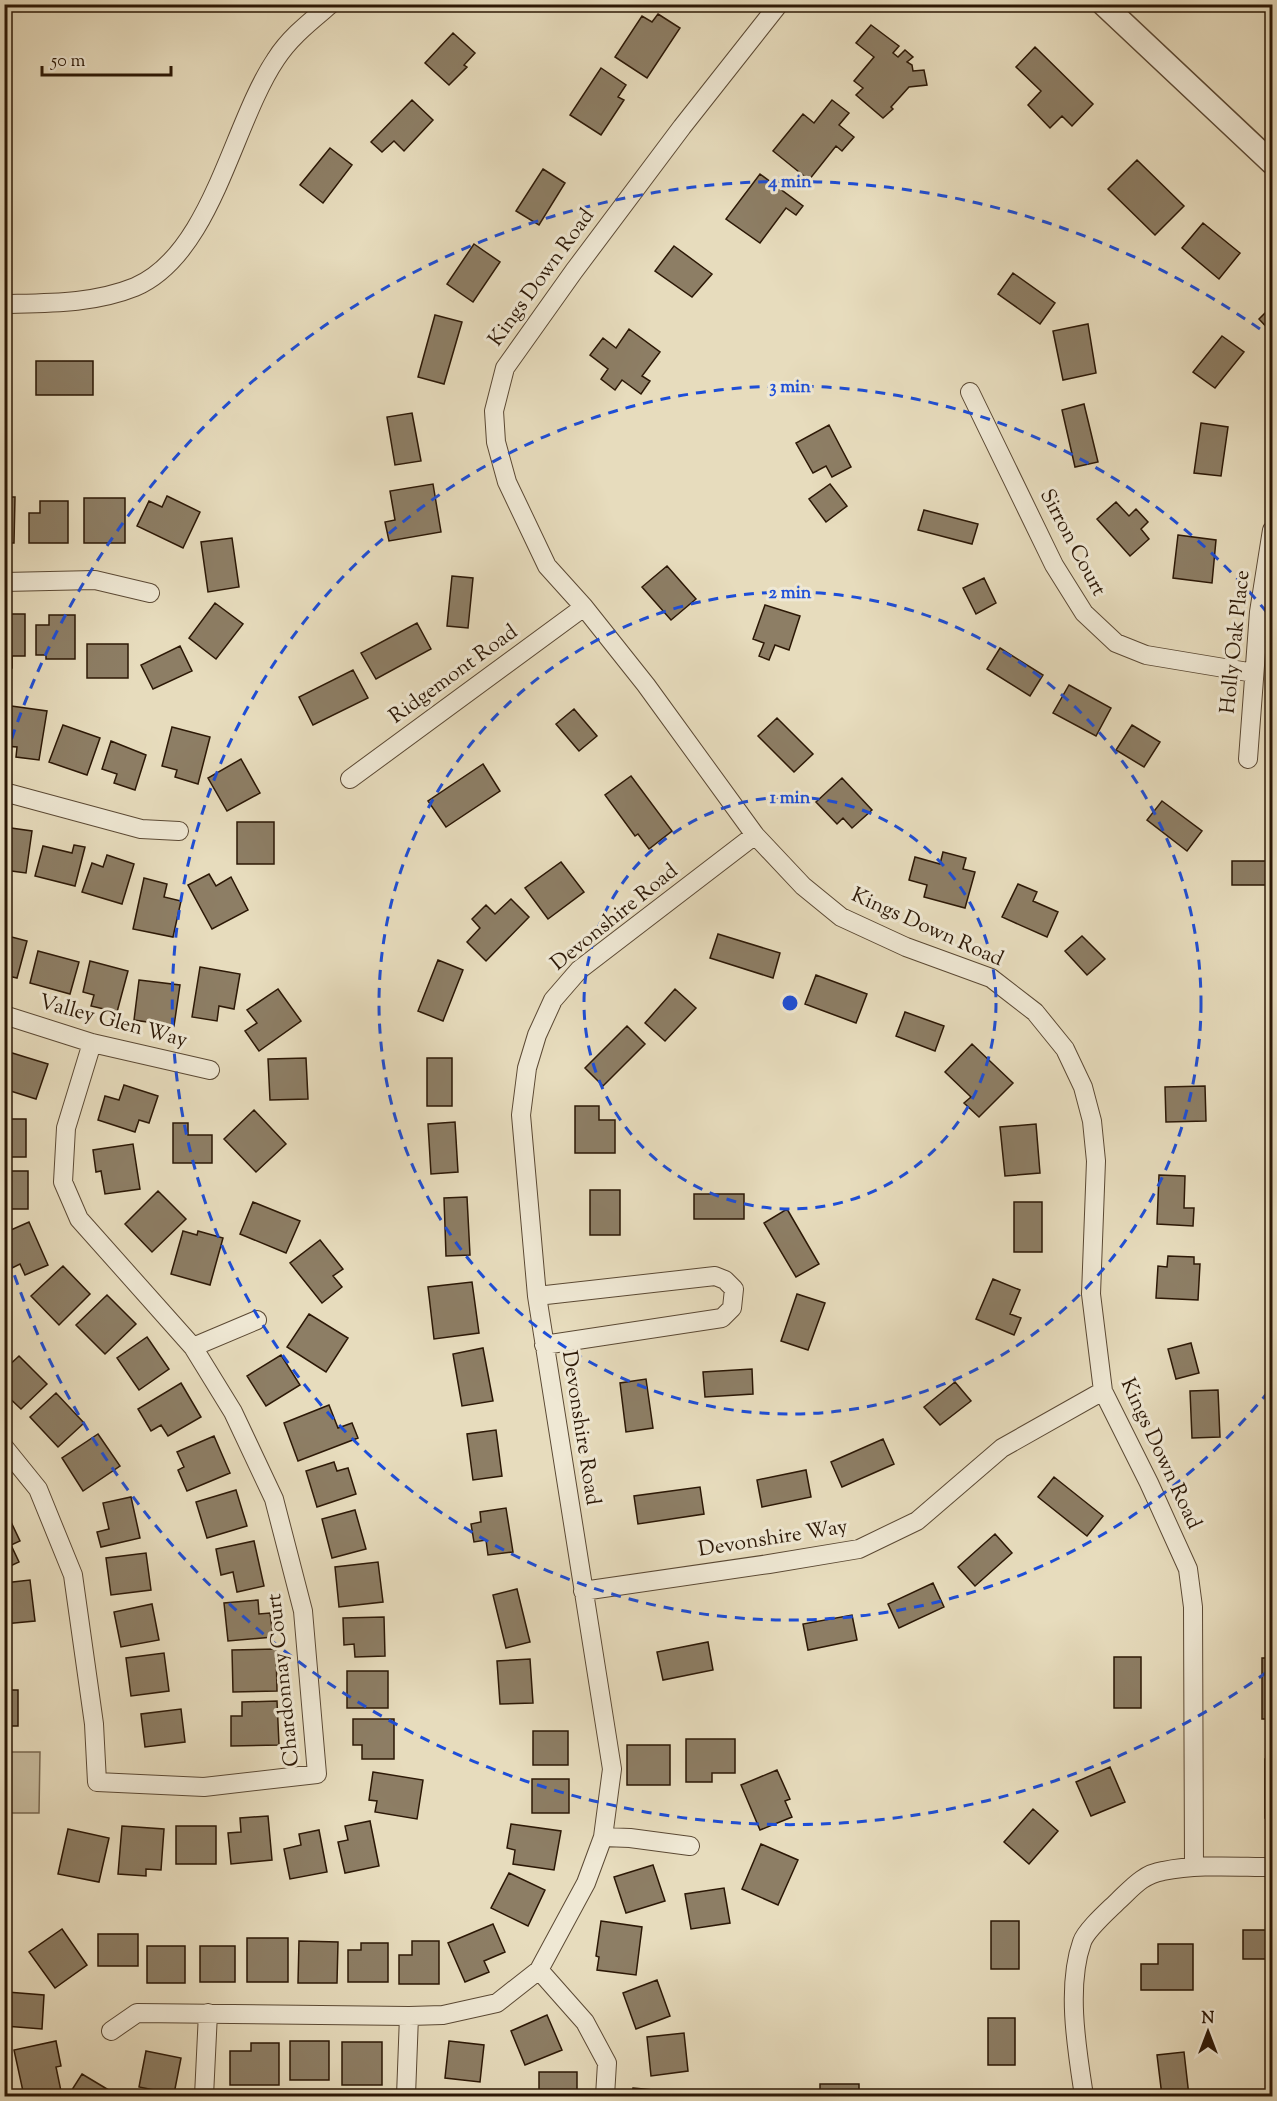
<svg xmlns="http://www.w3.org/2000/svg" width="1277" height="2101" viewBox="0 0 1277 2101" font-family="'Sorts Mill Goudy',serif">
<rect width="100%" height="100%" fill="#e7dcbd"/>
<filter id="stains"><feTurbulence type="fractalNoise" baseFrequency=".00333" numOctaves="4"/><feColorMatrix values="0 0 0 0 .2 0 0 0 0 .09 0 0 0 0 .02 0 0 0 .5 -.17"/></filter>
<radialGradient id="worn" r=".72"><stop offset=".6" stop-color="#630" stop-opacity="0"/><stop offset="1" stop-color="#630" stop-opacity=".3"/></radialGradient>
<path fill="#c7bb9e" stroke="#7a6a52" stroke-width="1.5" d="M11,1752H40L39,1813H11Z"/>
<path fill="#8d7e65" stroke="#2c1806" stroke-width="1.5" d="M915,4H932L917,9Z
M952,4H969L954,9Z
M1265,4H1272V11L1265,12Z
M658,14L680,28L647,78L615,57L642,16L652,22Z
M871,25L899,46L893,53L898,57L905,50L913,57L907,62L912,65L913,71L924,70L927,85L909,87L891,107L893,109L883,118L856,95L863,88L854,81L874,57L856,43Z
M453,33L475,53L464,65L467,67L449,85L425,63Z
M1035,47L1093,104L1072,126L1062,116L1050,128L1028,105L1041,91L1016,67Z
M601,68L626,85L618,97L624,100L601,135L570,115Z
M412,100L433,120L404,151L394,141L382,152L371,142Z
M832,100L849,113L839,125L854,137L842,151L836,146L809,180L773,151L803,114L814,123Z
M330,148L352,165L323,203L300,185Z
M1137,160L1184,206L1155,235L1108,189Z
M543,169L565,183L539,225L516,211Z
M760,174L803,206L796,215L786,208L760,243L726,219Z
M1203,223L1240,253L1219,279L1182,248Z
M474,244L500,262L473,302L447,284Z
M674,246L712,274L692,297L655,271Z
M1013,273L1055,303L1040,324L998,294Z
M1272,306V333L1259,319Z
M435,315L462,322L444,384L418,377Z
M1088,324L1096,373L1063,380L1053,331Z
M629,329L660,352L642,376L650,381L641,394L622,380L615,390L601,379L608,369L590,355L603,338L616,348Z
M1222,336L1244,352L1215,388L1193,372Z
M36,361H93V395H36Z
M1084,404L1098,462L1075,467L1062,410Z
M412,413L421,461L395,465L387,417Z
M1201,423L1228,427L1221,476L1194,473Z
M829,425L851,467L832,477L826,466L813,473L796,443Z
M433,484L441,532L389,541L385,522L395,520L390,491Z
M830,484L847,506L826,522L809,499Z
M167,496L200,512L183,548L137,526L149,501L162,507Z
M4,497H15L14,543H4Z
M84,498H125V543H84Z
M40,501H68V543H29V513H40Z
M1116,502L1129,516L1136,509L1148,522L1141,529L1149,539L1130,556L1097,519Z
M924,510L978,524L972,544L918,530Z
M1178,535L1216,540L1212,583L1173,578Z
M232,538L239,587L208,592L201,542Z
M667,566L696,599L671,620L642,587Z
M452,576L473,578L468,628L447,626Z
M984,578L996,603L976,614L963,588Z
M215,603L243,624L216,659L189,638Z
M765,605L800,616L789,650L775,645L769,660L759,656L764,643L753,639Z
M4,614H25V656H12V668H4Z
M49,615H75V659H46V655H36V625H49Z
M417,623L431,649L376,679L361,653Z
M87,644H128V678H87Z
M180,646L192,671L153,689L141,665Z
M1000,648L1043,675L1030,696L987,669Z
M353,670L368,698L313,725L299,697Z
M1069,685L1111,708L1096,736L1053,713Z
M4,705L47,711L39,760L16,757L17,747L4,746Z
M574,709L597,736L579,751L556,724Z
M777,718L813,754L794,772L758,736Z
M63,725L100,738L87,775L49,762Z
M1132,725L1160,742L1144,767L1116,750Z
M172,727L210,737L198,784L175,777L177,770L162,766Z
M111,741L146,755L135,790L114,783L117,774L102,769Z
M241,759L260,793L227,811L208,778Z
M483,764L500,791L446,827L428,801Z
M631,776L672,831L649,849L638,834L635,836L605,795Z
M842,778L872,810L852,828L843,818L837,824L816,802Z
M1162,801L1202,831L1187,851L1147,820Z
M237,822H274V864H237Z
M4,827L32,831L26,873L4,870Z
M74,845L85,847L75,886L35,876L43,846L72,853Z
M943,852L966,858L963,869L975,872L965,908L924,897L927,885L909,880L915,857L940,864Z
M107,855L134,864L122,904L82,892L92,863L103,867Z
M1232,861H1272V885H1232Z
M561,862L584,892L548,919L525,888Z
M209,874L216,886L231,877L248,910L212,929L188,885Z
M144,878L167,884L164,897L181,901L173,937L133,929Z
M1018,884L1037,892L1033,901L1058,912L1047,937L1002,917Z
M511,899L529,917L486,961L467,942L480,928L472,919L486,905L495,914Z
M718,934L780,953L773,978L710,958Z
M4,935L27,941L17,978L4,975Z
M1082,936L1105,959L1087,975L1065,951Z
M38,951L79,962L70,994L30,983Z
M438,960L463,970L443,1021L418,1011Z
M90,961L128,971L117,1012L91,1006L94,995L83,992Z
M200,967L240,974L234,1009L219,1006L217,1021L192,1017Z
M816,975L867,994L856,1023L805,1004Z
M139,980L180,985L174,1026L134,1020Z
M278,989L301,1021L259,1051L245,1031L257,1023L247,1010Z
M675,989L696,1008L665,1041L645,1023Z
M905,1012L944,1026L935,1051L896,1036Z
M627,1026L645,1044L603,1086L585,1068Z
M972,1044L1013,1083L979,1117L964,1103L971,1097L945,1072Z
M9,1052L48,1064L36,1099L4,1089V1065Z
M306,1058L308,1099L270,1100L268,1059Z
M427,1058H452V1106H427Z
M124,1085L158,1096L149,1123L139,1120L135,1132L98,1120L105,1096L119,1100Z
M1205,1086L1206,1121L1166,1122L1165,1087Z
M575,1106H599V1120H615V1153H575Z
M254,1110L286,1144L256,1172L224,1139Z
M4,1119H26V1157H4Z
M455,1122L458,1172L431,1174L428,1124Z
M173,1123H188V1135H212V1163H173Z
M1036,1124L1040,1173L1005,1176L1000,1127Z
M133,1144L140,1189L105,1194L101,1171L96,1172L93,1150Z
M4,1171H28V1209H4Z
M1159,1175L1185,1176L1184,1208H1194L1193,1226L1157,1224Z
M590,1190H620V1235H590Z
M158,1191L186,1219L152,1252L125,1224Z
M694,1194H744V1219H694Z
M467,1197L470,1255L446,1256L444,1198Z
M253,1202L300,1221L286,1253L240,1234Z
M1014,1202H1042V1252H1014Z
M787,1209L819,1264L796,1277L764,1223Z
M29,1222L48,1265L25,1275L20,1264L8,1270L4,1263V1233Z
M183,1231L197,1235L198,1231L223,1238L210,1285L171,1274Z
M320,1240L343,1269L333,1276L342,1287L322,1303L290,1263Z
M1168,1256L1194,1257V1264H1200L1198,1300L1156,1298L1158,1266L1167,1267Z
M63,1266L90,1294L59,1325L31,1296Z
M993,1279L1020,1290L1010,1314L1021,1318L1014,1335L976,1319Z
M472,1282L479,1333L434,1339L428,1287Z
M797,1294L825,1303L808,1350L781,1341Z
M107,1295L136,1324L105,1354L76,1325Z
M309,1314L348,1338L326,1372L287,1347Z
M147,1337L169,1369L139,1390L117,1358Z
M1191,1343L1199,1373L1176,1379L1168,1349Z
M483,1348L493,1401L462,1406L453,1354Z
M281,1355L300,1385L266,1406L247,1376Z
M19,1356L47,1384L21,1409L4,1393V1370Z
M752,1369L753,1394L705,1397L703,1372Z
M646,1379L653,1428L626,1432L620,1383Z
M955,1382L971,1401L940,1425L924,1407Z
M181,1383L201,1417L168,1436L161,1425L151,1431L138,1409Z
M1218,1390L1220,1437L1192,1438L1190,1391Z
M56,1393L84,1423L58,1447L30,1417Z
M329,1405L338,1428L352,1423L358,1438L298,1461L284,1423Z
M496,1430L502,1476L473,1480L467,1434Z
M98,1434L120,1466L83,1491L62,1458Z
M214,1436L230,1473L187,1491L178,1470L184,1467L177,1452Z
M883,1439L894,1464L842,1487L831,1462Z
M334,1462L337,1471L348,1468L356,1494L317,1507L306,1471Z
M806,1470L811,1497L762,1507L757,1480Z
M1054,1477L1103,1516L1087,1536L1038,1497Z
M700,1487L704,1514L638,1524L634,1496Z
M236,1490L247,1526L207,1538L196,1502Z
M131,1497L140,1538L101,1547L97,1532L109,1529L103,1503Z
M506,1508L513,1552L488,1555L486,1540L474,1542L471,1524L481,1522L480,1512Z
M355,1510L366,1549L332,1558L322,1519Z
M11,1522L20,1541L11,1545L19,1562L4,1569V1525Z
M995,1534L1012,1553L975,1586L958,1567Z
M254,1541L264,1586L237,1592L233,1572L221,1575L216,1549Z
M146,1553L151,1590L111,1595L106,1558Z
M378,1562L383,1602L339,1607L335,1567Z
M30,1580L35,1621L4,1624V1583Z
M933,1583L944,1607L899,1628L888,1604Z
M1266,1588H1272V1641H1266Z
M517,1589L530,1642L506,1648L493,1595Z
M258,1600L259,1614L270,1613L273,1637L228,1641L224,1603Z
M152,1604L159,1640L121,1647L114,1612Z
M852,1615L857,1640L808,1650L803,1624Z
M384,1617L385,1656L355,1657L354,1644L344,1645L343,1618Z
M708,1642L713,1670L663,1680L657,1652Z
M276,1649L277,1691L233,1692L232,1650Z
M164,1653L169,1691L131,1696L126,1658Z
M1114,1657H1141V1708H1114Z
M1262,1658H1272V1719H1262Z
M530,1659L533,1703L500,1704L497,1661Z
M347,1671H388V1708H347Z
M4,1690H18V1726H4Z
M277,1701L279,1745L231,1746V1716H242V1702Z
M181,1709L185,1742L145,1747L141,1714Z
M353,1719H394V1759H362V1745H353Z
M533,1731H568V1765H533Z
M686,1739H735V1773H712V1782H686Z
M627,1745H670V1785H627Z
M1265,1759H1272V1818H1265Z
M1110,1767L1125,1802L1091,1816L1076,1782Z
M777,1770L790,1799L785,1801L792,1817L760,1830L741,1785Z
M373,1772L423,1780L417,1819L375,1812L377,1801L369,1800Z
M532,1779H569V1813H532Z
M1033,1809L1058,1831L1029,1864L1004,1842Z
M268,1816L272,1860L231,1864L228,1833L241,1832L240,1818Z
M370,1821L379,1866L345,1873L338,1842L348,1840L345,1826Z
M511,1824L561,1831L554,1870L513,1864L515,1850L507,1848Z
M122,1826L164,1829L161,1870L146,1869V1876L118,1874Z
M176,1826H216V1864H176Z
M68,1829L109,1838L99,1882L58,1874Z
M319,1830L327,1872L290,1879L284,1849L301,1845L299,1834Z
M761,1844L798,1860L778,1905L742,1889Z
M653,1865L665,1901L626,1913L614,1877Z
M509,1873L545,1890L528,1926L491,1908Z
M724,1888L730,1923L691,1929L685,1894Z
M601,1921L642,1927L636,1975L597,1970L599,1957L596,1956Z
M991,1921H1019V1969H991Z
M493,1924L505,1952L484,1961L489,1972L465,1982L448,1943Z
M62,1929L87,1965L55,1988L29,1952Z
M1243,1930H1272V1959H1243Z
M98,1934H138V1966H98Z
M247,1938H288V1982H247Z
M299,1941L338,1942L337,1983H298Z
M412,1941H439V1984H399V1955H412Z
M361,1943H388V1982H348V1950H361Z
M1158,1944H1193V1990H1141V1964H1158Z
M147,1946H185V1983H147Z
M200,1946H235V1982H200Z
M657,1980L670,2016L636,2029L623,1993Z
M7,1992L44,1995L42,2029L5,2026Z
M547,2015L562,2050L525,2065L511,2031Z
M988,2018H1015V2065H988Z
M684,2033L688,2071L651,2076L647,2037Z
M56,2041L61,2066L56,2067L61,2091L24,2096L14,2050Z
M290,2041H329V2080H290Z
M449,2041L484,2045L480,2082L445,2078Z
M342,2042H382V2085H342Z
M251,2043H279V2085H230V2051H251Z
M146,2051L181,2058L174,2094L139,2087Z
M1184,2052L1189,2096H1162L1157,2055Z
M539,2072H577V2096H539Z
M82,2074L117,2095L116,2096H68Z
M820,2084H859V2096H820Z
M633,2088L674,2092V2096H632Z"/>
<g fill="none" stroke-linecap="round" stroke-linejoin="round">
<g stroke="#5b4934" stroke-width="20">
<path id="minor" d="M779,4L682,127L574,271L505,368L494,411L496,442L507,482L547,566L584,607L646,685L755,835L803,886L841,917L906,947L991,978L1035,1012L1065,1049L1083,1087L1092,1121L1096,1161L1091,1294L1103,1391L1149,1483L1188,1569L1193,1607L1194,1867
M4,304C48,303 93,304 135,287C212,254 232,124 276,59C290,37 311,21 331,4
M970,392L1054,565L1084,613L1116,643L1146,655L1254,673
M4,582L95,580L150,593
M1248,759L1259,612L1272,530
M350,779L584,607
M4,792L141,829L179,831
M4,1015L92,1043L210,1070
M537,1296L715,1276L725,1280L734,1289L732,1308L722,1318L544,1345
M193,1347L257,1320
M4,1447L38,1489L73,1575L94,1724L97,1782L204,1787L317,1774L303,1611L274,1499L233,1412L193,1347L79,1219L63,1182L66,1128L92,1043
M583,1591L769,1564L859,1549L917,1521L1002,1448L1103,1391
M603,1837L630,1838L690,1846
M539,1970L585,2022L607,2063L605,2096
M111,2031L137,2013L409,2016L443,2015L497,2003L539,1970L586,1883L603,1837L612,1769L537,1296L521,1115L527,1068L537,1035L553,1000L579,970L755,835
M204,2096L208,2013
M406,2096L409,2016
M1084,2096C1077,2050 1066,1987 1082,1942C1086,1930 1109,1910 1118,1901C1132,1888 1143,1874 1163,1871C1198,1864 1237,1867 1272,1867"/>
</g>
<g stroke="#5b4934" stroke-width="25">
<path id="tertiary" d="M1103,4L1272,163"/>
</g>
<use href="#minor" stroke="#efe8d4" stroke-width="18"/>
<use href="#tertiary" stroke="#efe8d4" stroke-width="22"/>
</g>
<g fill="none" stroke="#1d4ed8" stroke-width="3" stroke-dasharray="10 8">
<circle cx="790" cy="1003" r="206"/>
<circle cx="790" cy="1003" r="411"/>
<path d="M1269 1391A617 617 0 1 1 1269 615"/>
<path d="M1267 1672A822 822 0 0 1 6 1250M6 756A822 822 0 0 1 1267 334"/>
</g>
<g text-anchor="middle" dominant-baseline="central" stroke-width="6" stroke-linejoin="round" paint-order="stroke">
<g font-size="21" fill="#2c1806" stroke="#efe8d4">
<text transform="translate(542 278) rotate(-54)">Kings Down Road</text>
<text transform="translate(1072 543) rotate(62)">Sirron Court</text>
<text transform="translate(1236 642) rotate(-84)">Holly Oak Place</text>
<text transform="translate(454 675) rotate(-36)">Ridgemont Road</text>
<text transform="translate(615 918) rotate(-39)">Devonshire Road</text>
<text transform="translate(927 928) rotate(24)">Kings Down Road</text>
<text transform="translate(113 1022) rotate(15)">Valley Glen Way</text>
<text transform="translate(580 1428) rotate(81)">Devonshire Road</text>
<text transform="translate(1160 1454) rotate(65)">Kings Down Road</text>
<text transform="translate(773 1539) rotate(-9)">Devonshire Way</text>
<text transform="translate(284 1680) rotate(-96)">Chardonnay Court</text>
</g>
</g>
<circle cx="790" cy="1003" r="9" fill="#1d4ed8" stroke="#efe8d4" stroke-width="3"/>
<g font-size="18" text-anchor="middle" font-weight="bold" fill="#1d4ed8" stroke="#efe8d4" stroke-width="6" stroke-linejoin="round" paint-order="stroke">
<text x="790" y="187">4 min</text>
<text x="790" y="392">3 min</text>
<text x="790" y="598">2 min</text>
<text x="790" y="803">1 min</text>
</g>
<rect width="1277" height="2101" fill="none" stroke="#e7dcbd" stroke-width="24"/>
<rect x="6" y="6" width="1265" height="2089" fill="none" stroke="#2c1806" stroke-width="3"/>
<rect x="12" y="12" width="1253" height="2077" fill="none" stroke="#2c1806" stroke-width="1.5"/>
<g transform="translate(1208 2032)" stroke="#efe8d4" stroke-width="4.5" paint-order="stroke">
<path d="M0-4.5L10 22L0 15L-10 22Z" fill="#2c1806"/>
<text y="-9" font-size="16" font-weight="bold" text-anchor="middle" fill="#2c1806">N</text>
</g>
<path d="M42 66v9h129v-9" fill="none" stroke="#2c1806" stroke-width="3"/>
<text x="51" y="66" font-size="18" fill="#2c1806" stroke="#efe8d4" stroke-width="4.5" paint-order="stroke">50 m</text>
<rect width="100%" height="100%" filter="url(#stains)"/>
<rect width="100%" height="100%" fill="url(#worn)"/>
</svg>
